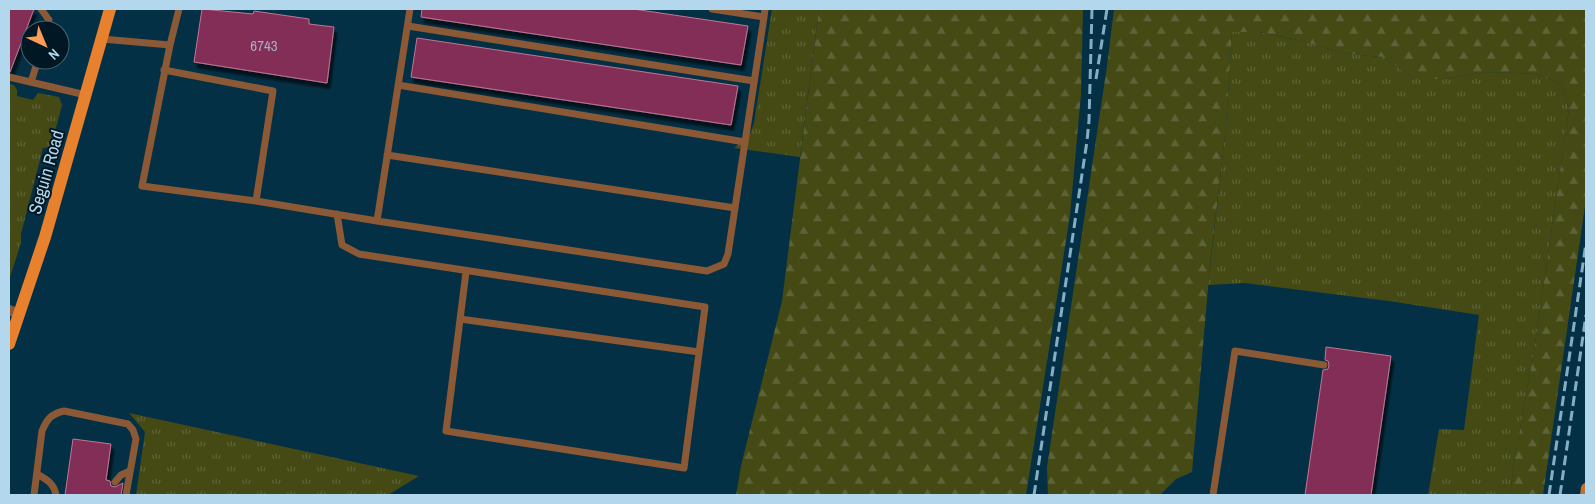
<svg xmlns="http://www.w3.org/2000/svg" width="1595" height="504" viewBox="0 0 1595 504" font-family="'Archivo Narrow',sans-serif">
<defs>
<pattern id="grass-tufts" width="24" height="20" patternUnits="userSpaceOnUse" patternTransform="scale(1.25)"><rect width="24" height="20" fill="#454a15"/><path d="M3 7l-1-3M5 7V3M7 7l1-3M15 17l-1-3M17 17v-4M19 17l1-3" fill="none" stroke="#5d6337"/></pattern>
<pattern id="forest-firs" width="22" height="20" patternUnits="userSpaceOnUse" patternTransform="scale(1.25)"><rect width="22" height="20" fill="#454a15"/><path d="M5 1l3.5 6h-7zM16 11l3.5 6h-7z" fill="#5d6337"/></pattern>
<filter id="shadow"><feDropShadow dx="3" dy="5.5" stdDeviation="1" flood-color="#0009"/></filter>
</defs>
<rect width="100%" height="100%" fill="#043045"/>
<path fill="url(#grass-tufts)" d="M772,9H819L800,157L734,148L750,134L754,123Z
M1232,32H1260L1302,41L1347,54L1383,57L1415,79H1444L1486,72L1536,74L1561,84L1569,109L1534,351L1514,463L1510,495H1428L1439,429L1464,430L1479,315L1389,301L1245,283L1208,285L1226,126Z
M9,84L14,85L17,90V96L33,100L38,93L59,97L62,105L51,147L43,148L21,234V243L9,280Z
M129,413L419,476L388,495H136L145,432Z"/>
<path fill="url(#forest-firs)" d="M819,9H1083L1081,94L1070,215L1026,495H736L741,466L782,301Z
M1114,9H1586V199L1543,495H1510L1514,463L1534,351L1569,109L1561,84L1536,74L1486,72L1444,79H1415L1383,57L1347,54L1302,41L1261,32H1232L1226,126L1210,265L1192,472L1176,479L1160,495H1048L1047,467L1107,66Z"/>
<path fill="#832e56" stroke="#bf7693" filter="url(#shadow)" d="M9,9H34L10,72H9Z
M202,9L253,14L254,11L309,19V24L334,27L327,83L194,62Z
M422,9H633L748,26L741,65L421,17Z
M417,38L738,86L731,125L411,77Z
M1326,347L1391,356L1371,495H1305L1323,370L1328,369L1329,365L1328,361L1325,360Z
M73,439L111,444L106,480L110,481L111,486L115,487L123,483L121,495H65Z"/>
<g fill="none" stroke-linecap="round" stroke-linejoin="round">
<path stroke="#8b5936" stroke-width="7" d="M41,9L49,20L46,30
M410,9L377,221L707,271L724,264L728,254L764,17
M712,9L764,17L765,9
M408,26L754,81
M102,39L170,45L179,9
M170,45L142,186L256,201L377,221
M164,70L273,91L256,201
M9,77L86,95
M31,82L38,60
M398,85L745,142
M387,155L735,208
M337,214L342,245L359,254L705,307L684,468L446,431L466,272
M460,319L699,352
M37,474C46,479 54,483 56,495
M115,482L121,475L130,471
M34,495L42,431C47,419 51,414 64,411L128,424L133,430L136,439L126,495
M1213,495L1235,351L1324,365"/>
<path stroke="#8b5936" stroke-width="10" d="M9,310L19,314"/>
<path stroke="#bf7034" stroke-width="10" d="M1585,495L1586,488"/>
<path stroke="#e8812e" stroke-width="12" d="M9,344L45,237L110,9"/>
<path stroke="#87adc3" stroke-width="3" stroke-dasharray="10 5" stroke-linecap="butt" d="M1096,79L1107,9
M1034,495L1087,141L1089,121L1092,9
M1549,495L1586,243
M1560,495L1586,315"/>
</g>
<g text-anchor="middle" dominant-baseline="central" stroke-width="4" stroke-linejoin="round" paint-order="stroke">
<g font-size="15" fill="#a7adc7">
<text x="264" y="45">6743</text>
</g>
<g font-size="18" fill="#b3d7ed" stroke="#011723">
<text transform="translate(46 172) rotate(-74)">Seguin Road</text>
</g>
</g>
<rect width="1595" height="504" fill="none" stroke="#b3d7ed" stroke-width="20"/>
<g transform="translate(45 45) rotate(136)"><circle r="24" fill="#011723" stroke="#486474"/>
<path d="M0-4L9 19L0 12L-9 19Z" fill="#fd9c56"/>
<text y="-8" font-size="14" font-weight="bold" text-anchor="middle" fill="#b3d7ed">N</text>
</g>
</svg>
